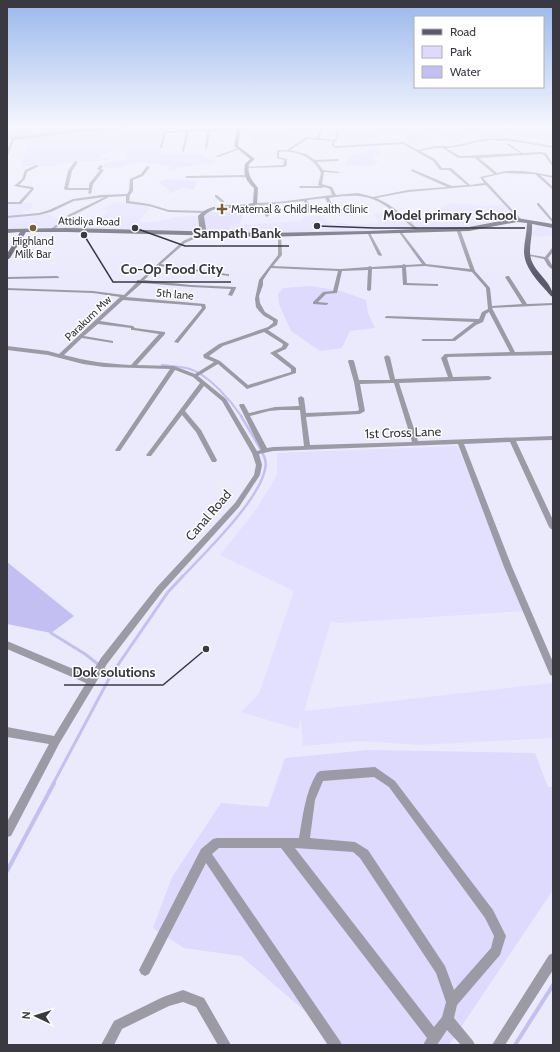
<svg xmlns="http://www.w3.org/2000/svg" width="560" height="1052" viewBox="0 0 560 1052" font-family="Cabin,sans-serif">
<rect width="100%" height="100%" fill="#ebeafc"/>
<path fill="#e2e0fe" d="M116,202L149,205V209L138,222H154L170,219L172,217L201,216L202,234L7,231V203H33L31,210L24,211L22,215L47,213L62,221L90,226L109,211L102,209Z
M451,203L483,206L506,205L520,220L448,230L226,235L230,227L237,225L300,221L306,216H322L332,225L341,223L352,225L380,223L373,214L392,212H397L405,220L424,216L443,217L445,216L440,210L442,206Z
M537,224L553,226V235L537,237L532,235Z
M457,446L526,611L338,623L331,621L304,711L553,683V738L419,745L362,741L303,746L301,720L298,729L241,712L259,694L294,591L220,555L252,515L271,486L277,474V453Z"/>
<path fill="#dddafd" d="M7,127H218L145,132H165L160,153H196L206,156L204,158L214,159L216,162C209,167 198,162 191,167H179L175,170L169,169L170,166C160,165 138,160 129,164C121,167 113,171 104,167V164L114,161L125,160L127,155V153C120,150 105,152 100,157L110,158V160L59,163L55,166H22L28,143H21L23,138L7,139Z
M253,127H297L290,140L254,142L252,141Z
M345,127H553V140L508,135L482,138L472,131L461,132L465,138L455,142H450L440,134L423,136L431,141L410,144L405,139V136L420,133L422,130L415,128H381L375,132L381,138L337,140V132L346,129Z
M367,145H373L381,154L373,156L374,158L378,161L377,163L371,166L347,165L346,162L349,158L357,154L369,150Z
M168,179L196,181V186L193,190C185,187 177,188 170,194L167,188L159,183L160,181Z
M238,211L243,216L240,223L230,227L226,235L202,234V214L205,212Z
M311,286L341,291L366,300L368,313L375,328L350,331L342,348L320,351L291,331L279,304L278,294L283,288Z
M368,750L535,753L548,787H553V890L449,1045H327L307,1013L241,956L184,948L153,928L172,877L221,803L268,807L285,758Z"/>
<path fill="#c3bff3" d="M7,562L74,616L51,633L7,624Z"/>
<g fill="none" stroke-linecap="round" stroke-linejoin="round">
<path stroke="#c3bff3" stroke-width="2" d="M162,365C171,366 181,366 190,369C209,375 231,401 242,417"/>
<path stroke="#c3bff3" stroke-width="2.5" d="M182,577C202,556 273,488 265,459C262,449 247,427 241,416"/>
<path stroke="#c3bff3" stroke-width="3" d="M51,633L85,654L99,665
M111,675L168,592L183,576
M53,784L111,675L103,668"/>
<path stroke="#c3bff3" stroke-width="4" d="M7,871L54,783
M515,1045L553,985"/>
<path fill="#c3bff3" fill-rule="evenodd" d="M92,127H114L7,139V135Z"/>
<path fill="#9c9ba5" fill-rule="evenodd" d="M122,127H139L81,132L14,140L8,155L7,156V151L12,139L13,138L81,130Z
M238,128L239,130L210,131L207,148L206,149L205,148L207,131L189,132L184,151L183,152L182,151L186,132L166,133L162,148H160L164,131Z
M322,128L324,129L319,138L335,140L336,132L338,131L337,141L334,142V146H336L403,142L418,150L435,146H452L484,139L506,138L553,146V148C530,144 508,139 485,141C472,142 459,148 446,148L460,156L520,153L507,145L508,143L522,153L541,152L546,153L553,164V167L544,155L541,154L479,158L497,173C515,168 535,172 553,176V178L540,175L553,187V190L535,174L504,173L483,178L521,219V221H520L486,185L408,192L376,198C393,205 406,218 419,230L420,231L418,232C412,228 407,222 401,218C375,195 362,193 329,198L335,210L356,207L355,209L333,212L325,198L307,200L312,212L310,213L308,212L304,201L263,205L269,216L266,217L260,205H254V203L279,202L332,195L330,189L324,187L322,188H299L300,186H320L318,185L321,173C313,157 297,150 279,152V157L287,159V165L285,167L246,168L244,167L283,165L284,160L277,158V150H287L306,137L316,138ZM308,139L332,141V146L336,148L403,144L433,161L440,170H449L467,185L452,186L412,169L411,171L447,187L408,190L373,197L358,193L336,195L332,187L322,184L324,172L338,173L340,172L323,170L317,162L338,161L339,159L315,160L306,154L290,150ZM435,148H443L458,158H475L494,174L480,177L484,183L470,185L451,168H442L435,159L420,151Z
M238,148L240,149L218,157L216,156Z
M75,161L78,162L72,171L68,188H89V184L100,170L97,169L100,165L103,166L101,169L104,170L93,184L91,194L88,193L89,190H66L64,189L68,171Z
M36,165L39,166L27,172L25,179L19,185L33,187L34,189L21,204H7V202H19L31,189L14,186L22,179L25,170Z
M147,166L150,167L143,176L133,180V191L130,195L129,201L149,204L169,210L205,211L206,213L169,212L149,206L126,203V196L109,197L70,217L52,231H51V229L68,215L105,197L74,201L51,212L39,215L7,218V216L39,213L49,210L73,199L101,195L127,194L129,191L130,179L141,174Z
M246,175L247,177L187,178L185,177L187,176Z
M215,195H217L224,201L226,208H224L221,202L215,197Z
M537,203H539L553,220V223L537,205Z
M458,228L460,229L475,271L490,288L492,306L522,304L505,277L507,276H509L527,304L553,303V305L492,308L515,352L553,351V355L448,357L447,358L453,377L489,376L492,378L489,380L399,383L418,441L553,436V440L516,441L553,520V530L551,529L549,527L510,442L464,444L512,567L553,662V676L550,675L504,567L458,444L273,451L259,454L262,465L260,475L239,507L163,591L107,664L59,744L11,836L7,837V822L49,744L7,737V727L54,736L86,683L7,649V641L90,676L101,658L157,587L235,503L254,475L256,465L252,453L222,401L204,386L185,411L201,430L217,460L216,462H212L196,432L182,415L151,456H147L146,455L147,454L200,383L193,377L175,370L120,451H116L115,450L116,449L170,369L104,367L83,364L48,355L7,350V346L48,351L59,354L120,297L93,293L7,290V288L93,291L124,295L137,282V280H140L183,241L201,233H203V235L185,243L161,264L227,274H229V276L159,266L144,280L191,285L236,287V288L232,296L228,295L231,289L191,287L142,283L126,297L205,304L206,308L178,343L174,342L202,308L201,306L123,300L100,321L133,326L135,328L165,332V334L137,365L174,366L195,374L214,362L204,358L203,355L219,344L268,327L273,323V321L264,316L259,311L256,307L255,299L259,280L278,255V234L281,235L282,255L273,266L340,269L368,267L370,266L372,267L402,265L404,264L406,265L422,264L398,231L400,230L426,264L470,269L456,229ZM425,266L472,272L486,288L488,309L482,312L479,319L387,316L385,317V318L474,322L452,339H423L421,340L423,341H455L476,325L483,322L486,314L489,312L510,352L445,354L441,358L448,377L395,379L390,357L387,355L384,357L390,380H359L354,361L353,360H349L348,361L354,382L359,410L357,411L306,413L304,398L301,396L298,398L299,406L275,407L249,413L244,404H240L239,405L261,450L257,451L226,399L198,376L218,364L247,389L296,373V368L277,353L286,349L289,344L268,330L277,325L278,320L265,312L260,303L259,296L263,285V280L271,268L338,271L333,291L323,292L313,302V304L326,305L328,304V303L318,302L326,294L337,293L342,271L368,270L367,290L369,291L371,290L372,269L402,268L403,285L438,286V284H436L407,283L406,267ZM98,324L131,328V330H133L159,334L131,365C108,364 86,361 64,355L82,338L113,343V341L84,336ZM264,332L283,344L282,347L270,353L291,369V372L248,385L220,361L209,356L223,346ZM394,383L412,442L310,445L306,417L360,414L365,411L360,384ZM281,410H300L304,446L273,447L267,448L250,416L269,411Z
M367,232L370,233L382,255L381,256L378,255Z
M552,248H553V252L548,258L553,267V270L548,266L544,259L525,255L527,254L545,257Z
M57,276L59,277V278L7,279V277Z
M375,767L395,781L493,910L506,936L500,955L457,1005L454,1018L473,1041L475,1045H461L447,1030L437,1045H423L427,1038L281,848H219L212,854L340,1041L342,1045H328L206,863L149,974L145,976L141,974L139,970L141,966L201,849L213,839L217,838H299C303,815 305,793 317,773L320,771ZM374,777L389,787L485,918L494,936L491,948L454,990L445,966L368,850L355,842L310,838L315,800L323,781ZM295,848L353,852L360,858L436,973L446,1002L442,1017L434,1027Z
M553,953V970L505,1045H492L549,955Z
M183,990L204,998L231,1045H218L196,1007L183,1002L169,1006L122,1029L114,1045H101L114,1021L163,997Z"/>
<path fill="#767582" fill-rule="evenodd" d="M237,127H241L238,146L255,159L249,164C247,175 252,180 258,188L257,204C241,214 218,201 204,216L206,229L205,234L200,235L198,216C213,200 234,208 253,203L254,188C246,181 243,175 245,164L250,159L234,146Z"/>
<path fill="#5b5a6a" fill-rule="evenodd" d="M517,218L553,224V228L532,224C533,236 528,248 531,259C535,273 553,283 553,297L551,296C540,283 524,269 524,251C524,242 527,233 527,223L517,222L469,231L264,237L67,232H26L10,258L7,260V254L20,232L7,233V229L67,228L264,233L368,231L469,227Z"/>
</g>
<linearGradient id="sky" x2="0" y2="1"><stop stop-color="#99b8ec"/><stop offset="0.46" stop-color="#f6f6fe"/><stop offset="1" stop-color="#f6f6fe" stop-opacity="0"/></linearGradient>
<rect width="560" height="275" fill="url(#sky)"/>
<g fill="#795e30" stroke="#fff" stroke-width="1.5">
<path d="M220 203h4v4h4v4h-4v4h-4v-4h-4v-4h4z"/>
<circle cx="33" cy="228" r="4"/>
</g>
<g text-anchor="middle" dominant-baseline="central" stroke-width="3" stroke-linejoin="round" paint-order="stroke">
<g font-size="11" fill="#3a3942" stroke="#fff" text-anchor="start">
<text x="231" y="209">Maternal &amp; Child Health Clinic</text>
<text x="33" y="241" text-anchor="middle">Highland<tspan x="33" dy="13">Milk Bar</tspan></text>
</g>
<g font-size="11" fill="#3a3942" stroke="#fff">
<text transform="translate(89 221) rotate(1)">Attidiya Road</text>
<text transform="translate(175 294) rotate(5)">5th lane</text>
<text transform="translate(88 318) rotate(-44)">Parakum Mw</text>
</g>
<g font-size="13" fill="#3a3942" stroke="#fff">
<text transform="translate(403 432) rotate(-2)">1st Cross Lane</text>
<text transform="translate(208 515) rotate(-49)">Canal Road</text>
</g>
</g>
<path fill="none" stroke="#3a3942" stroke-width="1.5" d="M317 226L375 228H525M135 228L185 246H289M84 235L113 282H231M206 649L163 685H64"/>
<g fill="#3a3942" stroke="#fff" stroke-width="1.5">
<circle cx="317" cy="226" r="4"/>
<circle cx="135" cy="228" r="4"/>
<circle cx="84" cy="235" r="4"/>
<circle cx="206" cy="649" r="4"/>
</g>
<g font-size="14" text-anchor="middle" font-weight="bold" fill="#3a3942" stroke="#fff" stroke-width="3" stroke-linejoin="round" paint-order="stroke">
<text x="450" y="220">Model primary School</text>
<text x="237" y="238">Sampath Bank</text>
<text x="172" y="274">Co-Op Food City</text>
<text x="114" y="677">Dok solutions</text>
</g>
<rect width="560" height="1052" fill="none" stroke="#3a3942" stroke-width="16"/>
<rect x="414" y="16" width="130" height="72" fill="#ffffff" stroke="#b0b0b3"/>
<rect x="422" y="29" width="20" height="6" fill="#5b5a6a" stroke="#b0b0b3"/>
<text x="450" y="36" font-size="12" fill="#3a3942">Road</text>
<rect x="422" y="46" width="20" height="12" fill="#dddafd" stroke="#b0b0b3"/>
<text x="450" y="56" font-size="12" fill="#3a3942">Park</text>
<rect x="422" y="66" width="20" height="12" fill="#c3bff3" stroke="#b0b0b3"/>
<text x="450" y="76" font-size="12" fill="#3a3942">Water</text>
<g transform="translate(36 1016) rotate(274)" stroke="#ffffff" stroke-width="3" paint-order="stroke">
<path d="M0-3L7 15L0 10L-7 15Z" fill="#3a3942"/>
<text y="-6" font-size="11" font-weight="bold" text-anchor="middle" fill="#3a3942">N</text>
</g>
</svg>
